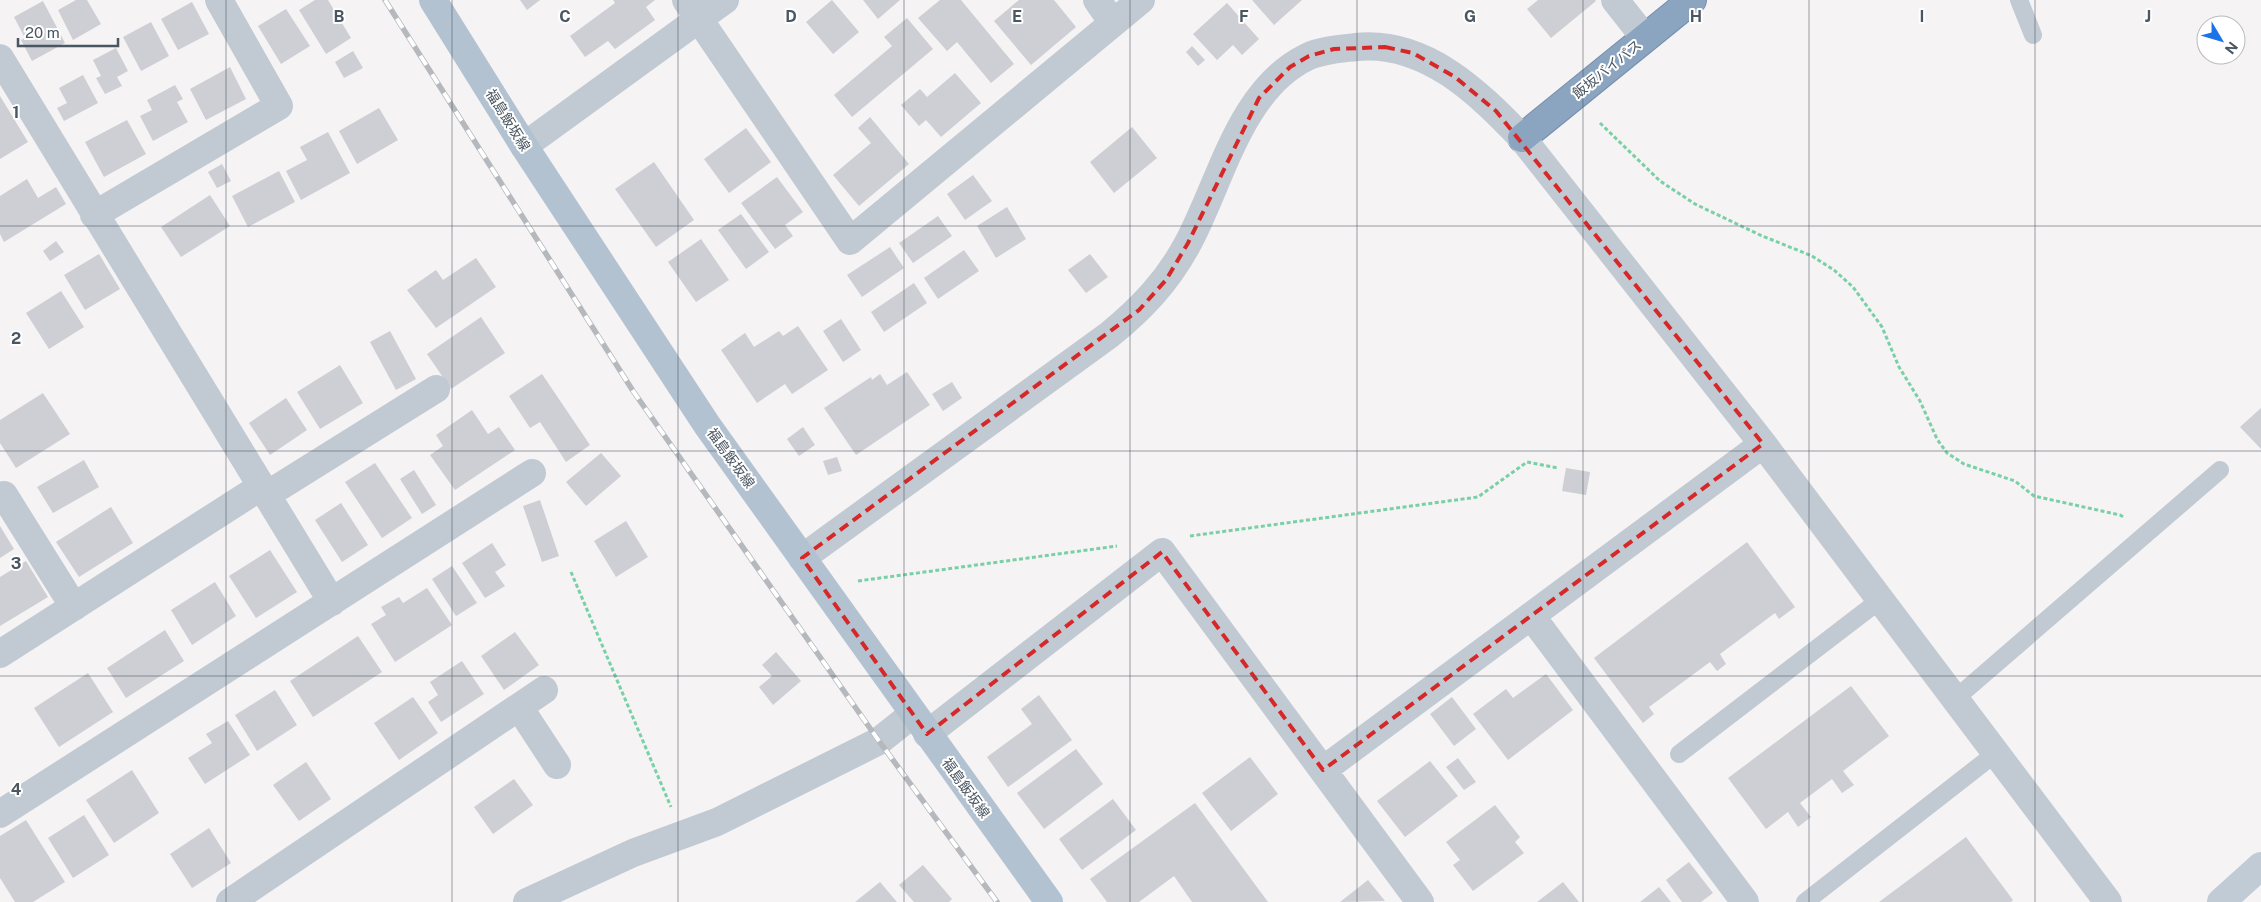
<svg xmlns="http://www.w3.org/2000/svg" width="2261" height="902" viewBox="0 0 2261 902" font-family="'Public Sans','Noto Sans JP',sans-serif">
<rect width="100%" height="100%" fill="#f5f3f3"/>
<path fill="#cdcfd5" d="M76,0H87L101,24L73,40L58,10Z
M315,0H328L351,38L326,54L299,10Z
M520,0H540L527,10Z
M613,0H655L646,7L655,20L615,49L608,41L585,57L570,36L615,3Z
M832,0L859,32L833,54L806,22Z
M863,0H900L878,19Z
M940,0H961L1014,64L991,83L957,42L947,51L918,18Z
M1019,0H1054L1076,27L1031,65L994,21Z
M1252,0H1302L1274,25Z
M1538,0H1595L1596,1L1551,38L1527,9Z
M43,1L65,43L32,61L21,40L25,38L14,17Z
M192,2L209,34L178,50L161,19Z
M1227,3L1259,39L1242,55L1233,45L1217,60L1193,34Z
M286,9L310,46L281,64L258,26Z
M907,18L933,49L852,117L834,95L892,46L884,37Z
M151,22L169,56L141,71L123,37Z
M1192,46L1205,60L1198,66L1186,52Z
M116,48L128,71L117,77L122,86L105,94L96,78L101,76L93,60Z
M353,51L363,68L344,78L335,62Z
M230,67L246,99L206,120L190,89Z
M955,73L981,103L941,137L926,120L919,126L901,105L920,89L927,97Z
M83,75L98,103L64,121L57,108L67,103L59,88Z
M175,85L183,99L177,102L188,122L153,141L140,116L152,110L147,100Z
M0,96L28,142L0,159Z
M379,108L398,140L357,164L339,131Z
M870,117L909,164L859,206L833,175L871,143L858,128Z
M127,120L146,154L104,177L85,142Z
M1132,127L1157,158L1114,193L1090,162Z
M746,128L771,162L729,193L704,159Z
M328,132L350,173L301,200L286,171L307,160L300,147Z
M654,162L694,220L656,247L615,189Z
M222,164L231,181L217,188L208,172Z
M279,171L295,202L248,227L232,196Z
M973,175L992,201L965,220L947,194Z
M777,177L803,212L785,225L793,236L775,249L741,203Z
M27,179L38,198L56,187L66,204L4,242L0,234V196Z
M210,195L230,226L181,257L161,227Z
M1007,207L1026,239L996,258L977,226Z
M741,214L769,252L746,269L718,230Z
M938,216L952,236L913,263L899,243Z
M701,239L729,280L696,302L668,262Z
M56,241L64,252L50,261L43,251Z
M890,247L904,268L862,297L847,275Z
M964,250L979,271L938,299L924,278Z
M99,254L120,289L85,310L64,275Z
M1090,254L1108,277L1086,293L1068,270Z
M476,258L496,287L436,328L407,290L436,270L443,280Z
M914,283L927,303L884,332L871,312Z
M61,291L84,327L49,349L26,313Z
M481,317L505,353L451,389L427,354Z
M841,319L861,350L843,362L823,331Z
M798,326L828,370L792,394L785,384L757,403L721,350L745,333L754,347L779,331L783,336Z
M390,331L416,379L396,390L370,342Z
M340,365L363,403L320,429L297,392Z
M907,372L930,405L856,455L824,408L871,377L872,380L880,374L887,385Z
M542,374L590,445L566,462L540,422L530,428L509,396Z
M952,382L962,398L943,411L932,394Z
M43,393L70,434L16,468L0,443V420Z
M286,398L307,430L270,455L249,423Z
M2261,408V449L2240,427Z
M472,410L488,434L499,427L515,450L455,490L430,455L443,446L436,435Z
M803,427L815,445L799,456L787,439Z
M601,453L621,476L586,506L566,482Z
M837,457L842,471L828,475L823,461Z
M84,460L99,487L53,513L37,487Z
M375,463L412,518L382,538L345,482Z
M1566,468L1590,472L1586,495L1562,491Z
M414,470L436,505L422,514L400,479Z
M540,500L559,556L542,562L523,506Z
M341,503L368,545L342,562L315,520Z
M111,507L133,543L79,577L56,542Z
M626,521L648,557L616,577L594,541Z
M0,526L14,549L0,558Z
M1747,542L1795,607L1779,619L1775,613L1720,654L1726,664L1717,671L1710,662L1649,707L1654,714L1643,723L1594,658Z
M492,543L506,565L495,572L505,586L485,598L462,563Z
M270,550L297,592L256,618L229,576Z
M26,561L48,597L0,626V577Z
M452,566L477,603L456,616L432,579Z
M215,582L236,616L192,645L171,610Z
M427,588L452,625L395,662L371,624L386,615L381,607L399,597L403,603Z
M165,630L184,661L126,698L107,668Z
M515,632L539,665L504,690L481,656Z
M358,636L382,672L313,717L290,681Z
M776,652L801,681L773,705L759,687L772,676L762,665Z
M462,661L484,694L441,722L428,702L438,695L430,682Z
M88,673L113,712L59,747L34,708Z
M1546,674L1573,710L1508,760L1473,714L1506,689L1513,698Z
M1851,686L1889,736L1843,771L1854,785L1842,793L1832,779L1800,803L1811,817L1798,827L1788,812L1766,829L1728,778Z
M275,690L297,725L257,751L235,715Z
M1039,695L1072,740L1008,787L987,757L1032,724L1021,709Z
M413,697L438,733L399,760L374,723Z
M1452,697L1476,729L1454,746L1430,714Z
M228,721L250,755L205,784L188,758L212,743L206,734Z
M1076,749L1103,784L1044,829L1017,793Z
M1250,757L1278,794L1231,831L1202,793Z
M1458,758L1476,782L1464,790L1446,767Z
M1430,761L1458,796L1405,837L1377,801Z
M306,762L331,799L299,821L273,785Z
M132,770L159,813L114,843L86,800Z
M514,779L533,805L493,834L474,807Z
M1113,799L1136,830L1082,870L1059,839Z
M1195,803L1268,902H1192L1174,876L1139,902H1107L1090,879Z
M1495,805L1520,837L1515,842L1524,853L1473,891L1453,865L1460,860L1446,842Z
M84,815L109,855L73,878L48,838Z
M26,820L65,882L33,902H15L0,878V836Z
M209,828L231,863L192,888L170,854Z
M1966,837L2013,900L2011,902H1879Z
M1689,862L1713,893L1701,902H1682L1666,880Z
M923,865L952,899L949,902H914L899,885Z
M1368,880L1385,901L1340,902Z
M880,882L897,902H855Z
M1563,882L1579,902H1537Z
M1659,887L1671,902H1640Z"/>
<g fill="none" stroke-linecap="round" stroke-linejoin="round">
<g stroke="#7690ad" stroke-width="30">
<path id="highway" d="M1522,138L1692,0"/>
</g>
<path stroke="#7ad0a6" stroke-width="3" stroke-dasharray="4 2.5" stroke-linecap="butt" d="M1600,123L1660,181L1695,204L1760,235L1812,256L1834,270L1853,287L1882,327L1899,367L1920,401L1937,439L1947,453L1964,464L2015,481L2034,496L2120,515L2125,518
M1190,536L1478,497L1527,462L1558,468
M571,572L671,807
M858,581L1117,546"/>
<path stroke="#c1cad2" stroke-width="18" d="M2019,0L2033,35
M1955,699L2220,470
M1679,754L1880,600
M1805,902L1996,753"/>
<path stroke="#c1cad2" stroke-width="28" d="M686,0L850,241L1141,0
M1097,0L1113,23
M1615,0L1645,38
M0,58L332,602
M524,146L725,0
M94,215L279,106L219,0
M268,494L436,389
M4,495L74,607
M802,558L1109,335C1141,309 1167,282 1187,245C1221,183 1239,90 1307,57C1322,50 1340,49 1356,47C1425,40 1478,92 1522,138L1763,444L2108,902
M1532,617L1745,902
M0,654L262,486
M519,707L557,765
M927,734L1162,552L1420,902
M1323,770L1763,444
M0,814L532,473
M230,902L544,690
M527,902L633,853L717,822L879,741L913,714"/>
<path stroke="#c1cbd6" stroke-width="28" d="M2221,902L2261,866"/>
<path stroke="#b3c2d1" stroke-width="28" d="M433,0L524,146L707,425L1049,902"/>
<use href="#highway" stroke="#8ba5c1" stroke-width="28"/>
<g stroke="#b5b8bd" stroke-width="5.5">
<path id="rail" d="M385,0L633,391L879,741L997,902"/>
</g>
<use href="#rail" stroke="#fff" stroke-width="4" stroke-dasharray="11" stroke-linecap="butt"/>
</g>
<path fill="none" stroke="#d62828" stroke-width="4" stroke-dasharray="10 6" stroke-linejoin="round" d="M1385,47L1413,53L1455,77L1496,111L1763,444L1323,770L1162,552L927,734L802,558L1139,310L1166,280L1188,243L1259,98L1290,67L1309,56L1334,49Z"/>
<path fill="none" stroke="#4a5661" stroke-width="1" stroke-opacity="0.55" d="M226,0V902M452,0V902M678,0V902M904,0V902M1130,0V902M1357,0V902M1583,0V902M1809,0V902M2035,0V902M0,226H2261M0,451H2261M0,676H2261"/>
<g text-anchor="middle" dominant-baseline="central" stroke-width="4" stroke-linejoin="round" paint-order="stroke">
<g font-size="14" fill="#4a5661" stroke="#fff">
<text transform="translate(1607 69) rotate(-39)">飯坂バイパス</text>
<text transform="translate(508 120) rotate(58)">福島飯坂線</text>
<text transform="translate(731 458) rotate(54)">福島飯坂線</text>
<text transform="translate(966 788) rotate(54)">福島飯坂線</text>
</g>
</g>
<g font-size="16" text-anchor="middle" font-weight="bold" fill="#4a5661" stroke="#fff" stroke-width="4" stroke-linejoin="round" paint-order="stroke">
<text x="339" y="22">B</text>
<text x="565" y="22">C</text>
<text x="791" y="22">D</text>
<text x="1017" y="22">E</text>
<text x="1244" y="22">F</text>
<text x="1470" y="22">G</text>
<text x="1696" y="22">H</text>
<text x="1922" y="22">I</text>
<text x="2148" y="22">J</text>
<text x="16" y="118">1</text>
<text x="16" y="344">2</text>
<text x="16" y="569">3</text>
<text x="16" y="795">4</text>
</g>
<g transform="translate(2221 40) rotate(128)"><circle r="24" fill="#ffffff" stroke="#b7bbc0"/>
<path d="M0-4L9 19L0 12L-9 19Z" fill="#1a73e8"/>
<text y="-8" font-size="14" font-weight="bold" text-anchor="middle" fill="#4a5661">N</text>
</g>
<path d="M18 38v8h100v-8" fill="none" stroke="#4a5661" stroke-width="2.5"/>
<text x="25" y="38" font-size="15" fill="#4a5661" stroke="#ffffff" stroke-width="4" paint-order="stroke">20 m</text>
</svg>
